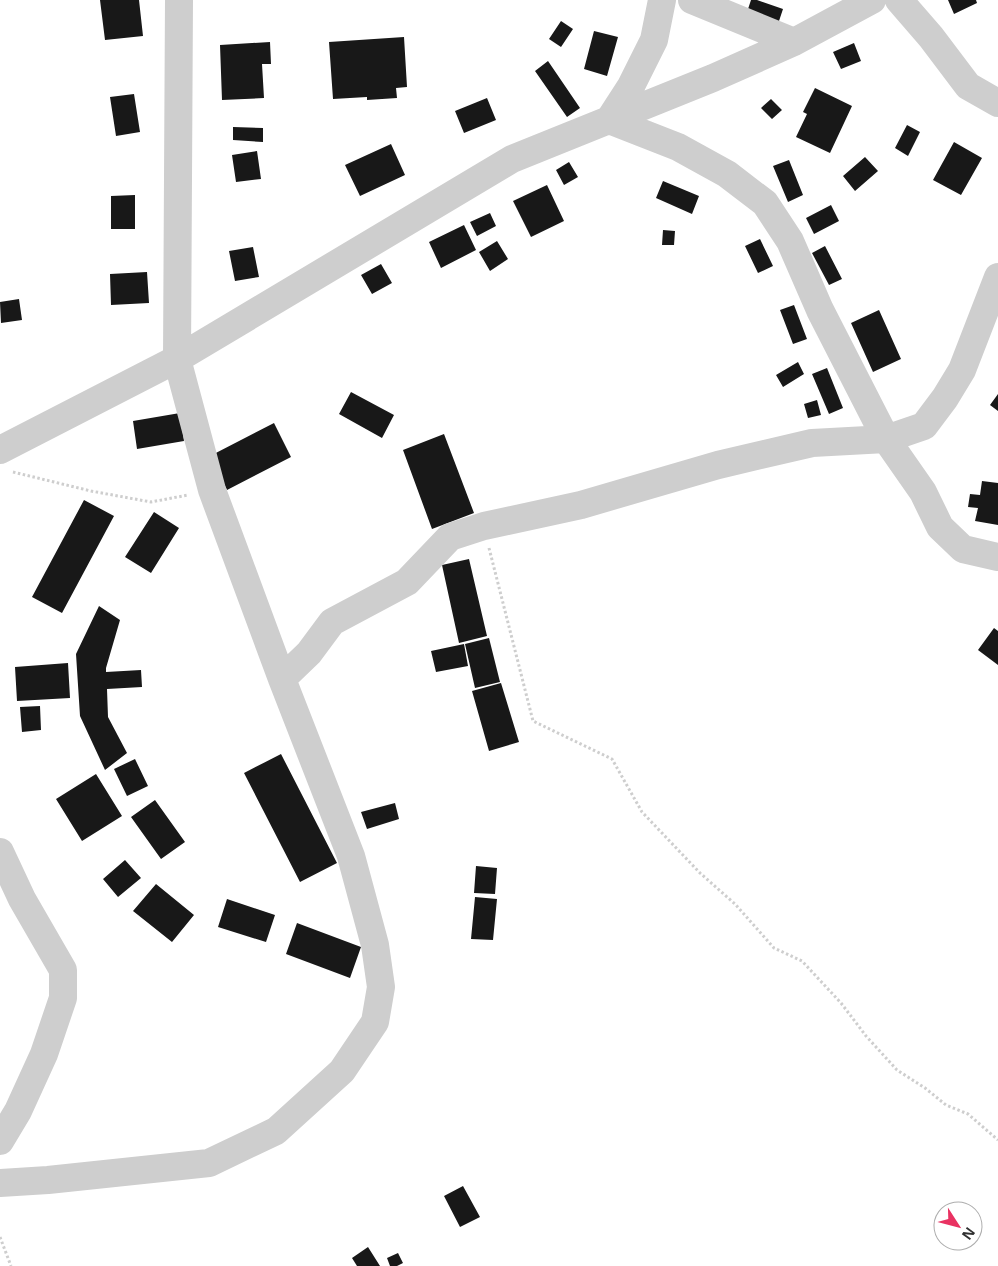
<svg xmlns="http://www.w3.org/2000/svg" width="998" height="1266" viewBox="0 0 998 1266" font-family="'Open Sans',sans-serif">
<rect width="100%" height="100%" fill="#fff"/>
<path fill="#181818" d="M100,0H139L143,36L105,40Z
M751,0H757L783,9L777,27L746,15Z
M948,0H976L977,3L954,14Z
M561,21L573,29L561,47L549,39Z
M594,31L618,37L607,76L584,69Z
M404,37L407,87L396,88L397,98L367,100V97L333,99L329,42Z
M270,42L271,64H262L264,98L222,100L220,45Z
M854,43L861,61L841,69L833,52Z
M548,61L580,108L567,117L535,71Z
M815,88L852,106L830,153L796,137L807,114L803,112Z
M134,94L140,132L116,136L110,97Z
M487,98L496,120L464,133L455,111Z
M771,99L782,110L772,119L761,108Z
M907,125L920,132L908,156L895,148Z
M233,127L263,128V142L233,140Z
M954,142L982,158L961,195L933,180Z
M391,144L405,175L360,196L345,165Z
M257,151L261,179L236,182L232,155Z
M865,157L878,171L855,191L843,176Z
M789,160L803,195L788,202L773,166Z
M569,162L578,177L564,185L556,170Z
M663,181L699,196L692,214L656,198Z
M547,185L564,221L531,237L513,201Z
M135,195V229H111V196Z
M831,205L839,221L814,234L806,218Z
M490,213L496,226L477,236L470,222Z
M464,225L476,250L441,268L429,242Z
M663,230L675,231L674,245H662Z
M760,239L773,266L758,273L745,246Z
M497,241L508,259L490,271L479,252Z
M825,246L842,279L829,285L812,253Z
M253,247L259,277L235,281L229,251Z
M381,264L392,283L372,294L361,275Z
M147,272L149,303L111,305L110,274Z
M19,299L22,320L1,323L0,302Z
M794,305L807,339L793,344L780,310Z
M879,310L901,359L873,372L851,323Z
M798,362L804,374L783,387L776,375Z
M827,368L843,408L829,414L812,374Z
M351,392L394,415L382,438L339,414Z
M998,394V411L990,405Z
M817,400L821,415L808,418L804,404Z
M180,413L184,441L137,449L133,421Z
M274,423L291,457L227,490L210,456Z
M444,434L474,513L432,529L403,450Z
M982,481L998,483V525L975,521L978,508L968,507L970,494L980,495Z
M84,500L114,516L62,613L32,597Z
M154,512L179,528L151,573L125,557Z
M469,559L487,636L459,643L442,565Z
M99,606L120,620L106,668V672L141,670L142,687L107,689L108,717L127,753L105,770L80,716L76,654Z
M994,628L998,631V665L978,650Z
M489,638L500,682L475,688L465,644Z
M464,644L468,666L436,672L431,651Z
M68,663L70,698L17,701L15,667Z
M501,683L519,742L489,751L472,691Z
M40,706L41,730L22,732L20,707Z
M281,754L337,863L300,882L244,773Z
M135,759L148,786L127,796L114,769Z
M96,774L122,816L82,841L56,799Z
M155,800L185,842L161,859L131,817Z
M395,803L399,819L367,829L361,812Z
M125,860L141,878L118,897L103,879Z
M476,866L497,868L495,894L474,893Z
M156,884L194,915L172,942L133,911Z
M475,897L497,899L493,940L471,939Z
M227,899L275,915L266,942L218,927Z
M297,923L361,947L350,978L286,954Z
M463,1186L480,1217L460,1227L444,1196Z
M368,1247L380,1266H357L352,1258Z
M398,1253L403,1263L397,1266H390L387,1258Z"/>
<g fill="none" stroke-linecap="round" stroke-linejoin="round">
<path stroke="#cecece" stroke-width="3" stroke-dasharray="2.5 2.5" stroke-linecap="butt" d="M13,472L91,491L151,502L188,495
M489,548L533,721L612,759L642,812L700,873L735,904L774,948L802,961L841,1003L866,1036L897,1070L925,1088L946,1105L968,1114L998,1140
M0,1237L11,1266"/>
<path stroke="#cecece" stroke-width="28" d="M662,0L654,40L631,86L609,120L678,147L727,174L765,203L790,241L820,310L886,439L923,492L940,527L963,549L998,557
M692,0L794,42
M899,0L931,37L968,86L998,103
M0,450L177,359L512,159L713,78L794,42L872,0
M282,679L309,653L332,622L407,582L450,537L484,526L581,505L718,465L812,443L886,439L924,426L945,398L962,370L998,277
M0,852L22,899L63,970V998L44,1054L18,1111L0,1141
M0,1183L48,1180L209,1163L276,1131L342,1071L375,1022L381,987L375,945L351,856L282,679L212,490L177,359L179,0"/>
</g>
<g transform="translate(958 1226) rotate(126)"><circle r="24" fill="#ffffff" stroke="#adadad"/>
<path d="M0-4L9 19L0 12L-9 19Z" fill="#e93262"/>
<text y="-8" font-size="14" font-weight="bold" text-anchor="middle" fill="#313131">N</text>
</g>
</svg>
